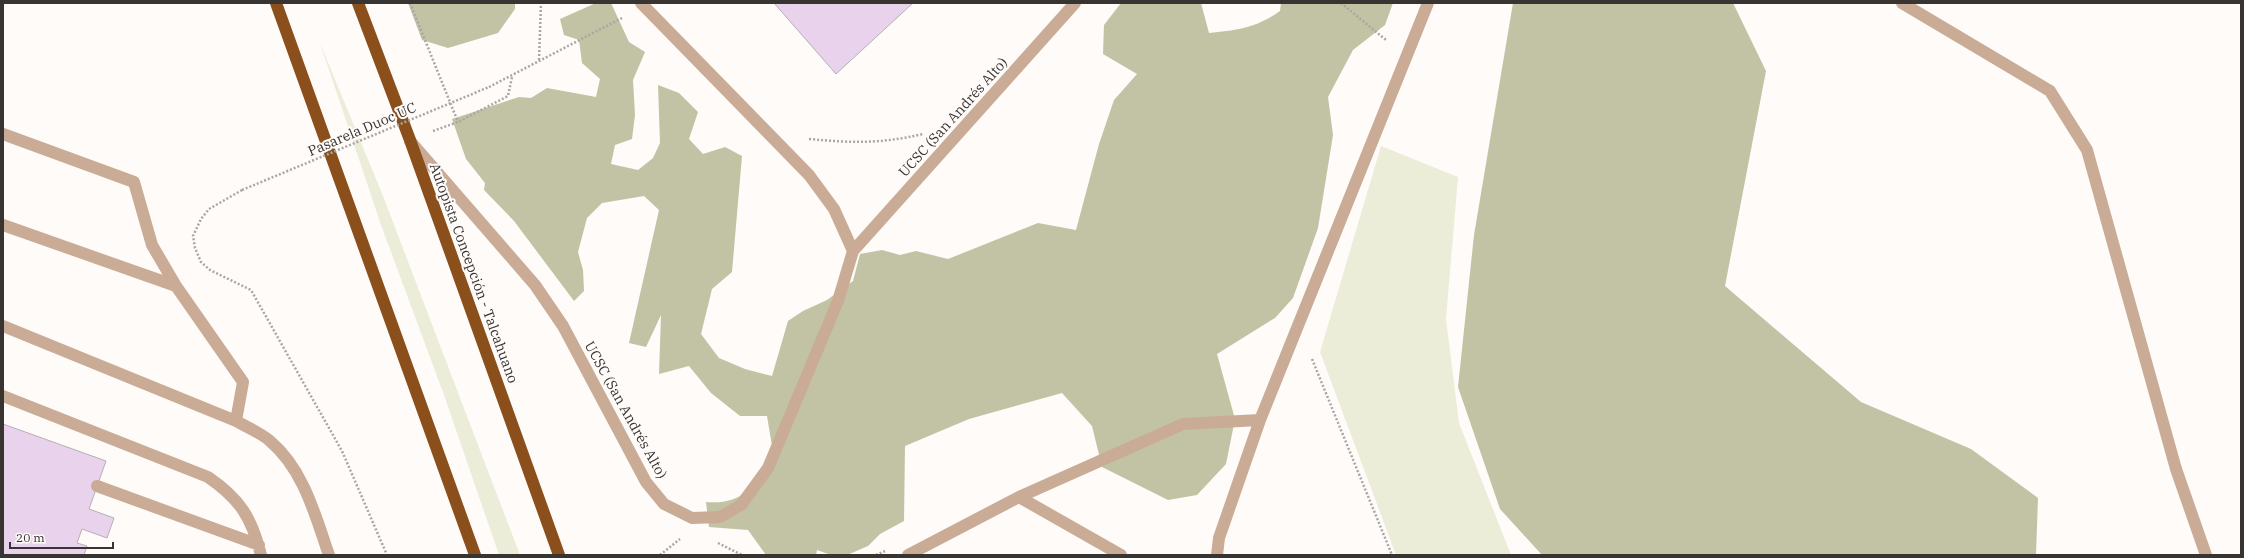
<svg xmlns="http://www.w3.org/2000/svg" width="2244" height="558" viewBox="0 0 2244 558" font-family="'IBM Plex Serif',serif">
<rect width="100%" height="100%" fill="#fefbf9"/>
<path fill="#ebedd8" d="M320,43L383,196L520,555H499L444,395L381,225Z
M1381,146L1458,177L1446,319L1459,423L1511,555H1396L1320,352Z"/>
<path fill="#c1c3a4" d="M408,3H515V9L498,33L448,48L422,40Z
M596,3H611L629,42L645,52L633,80L635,115L632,139L615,145L611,164L638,170L653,158L660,143L658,85L679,93L698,112L689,139L703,154L725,147L742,156L732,272L712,289L701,334L719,358L745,369L772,376L788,321L803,311L827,300L853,281L860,254L882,250L900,255L916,251L948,259L1038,223L1076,230L1099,144L1114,100L1137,74L1103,54L1104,25L1121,3H1201L1209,33C1238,30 1256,28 1280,11L1281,3H1393L1385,25L1353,50L1328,97L1333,135L1318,228L1293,298L1275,318L1217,354L1235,419L1226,464L1197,495L1168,500L1102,467L1092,426L1062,393L969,419L905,446L904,521L880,534L868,546L847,555H831L817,550L816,555H766L748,530L709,527L706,502C748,505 753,483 773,452L767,416H740L711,393L689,366L659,374L661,315L646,347L629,343L659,210L644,196L602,203L587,218L578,252L583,270L584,291L574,301L514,221L484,190L485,183L466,159L452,119L519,97L531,98L547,88L596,97L600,79L582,63L579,40L564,35L560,19Z
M1513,3H1733L1766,71L1725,286L1861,402L1971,449L2038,498L2036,555H1542L1500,509L1458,387L1474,235Z"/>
<path fill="#e8d2ec" stroke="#b5b0b6" d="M774,3H913L836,74Z
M3,424L106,461L89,509L114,518L107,538L82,529L77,543L87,546L84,555H3Z"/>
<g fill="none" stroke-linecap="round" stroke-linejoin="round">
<path stroke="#a9a6a4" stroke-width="2.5" stroke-dasharray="2 2" stroke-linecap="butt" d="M410,3L458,122
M1341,3L1386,40
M539,60L541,3
M489,87L622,18
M433,131L458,122L508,96L512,77
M809,139C853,143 880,144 923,134
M242,190L209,209L201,219L193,236L195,248L201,262L210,270L251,290L342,451L387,555
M1312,359L1392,555
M718,543L742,555
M660,555L680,539
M876,555L885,551"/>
<path stroke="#caac96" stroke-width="12" d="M641,3L809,175L834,209L853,251
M1902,3L2050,91L2087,150L2176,469L2206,555
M3,134L134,182L152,245L176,286L243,382L236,421
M410,141L535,285L563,326L646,482L664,504L692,518L720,517L741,505L768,468L838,301L853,251L1075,3
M3,225L176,286
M3,326L236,421C247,427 261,433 270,441C304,470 315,515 329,555
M3,396L208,477C240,499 252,518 261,555
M97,486L259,545
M1019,497L1183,424L1260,420
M908,555L1019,497L1121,555
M1217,555L1219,538L1260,420L1428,3"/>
<path stroke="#8b4f1c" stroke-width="12" d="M276,3L475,555
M358,3L410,140L559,555"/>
<path stroke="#a9a6a4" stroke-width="2.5" stroke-dasharray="2 2" stroke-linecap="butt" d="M242,190L489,87"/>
</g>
<g text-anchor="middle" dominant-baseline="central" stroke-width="4" stroke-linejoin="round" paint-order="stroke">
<g font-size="14" fill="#373432" stroke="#fefbf9">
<text transform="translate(953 117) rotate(-48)">UCSC (San Andrés Alto)</text>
<text transform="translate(362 129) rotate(-23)">Pasarela Duoc UC</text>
<text transform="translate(474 273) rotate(70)">Autopista Concepción - Talcahuano</text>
<text transform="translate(626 410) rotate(61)">UCSC (San Andrés Alto)</text>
</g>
</g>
<rect width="2244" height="558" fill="none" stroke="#373432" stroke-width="8"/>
<path d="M10 542v6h103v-6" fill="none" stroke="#373432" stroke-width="2"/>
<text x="16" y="542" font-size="12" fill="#373432" stroke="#fefbf9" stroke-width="3" paint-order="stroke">20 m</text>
</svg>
